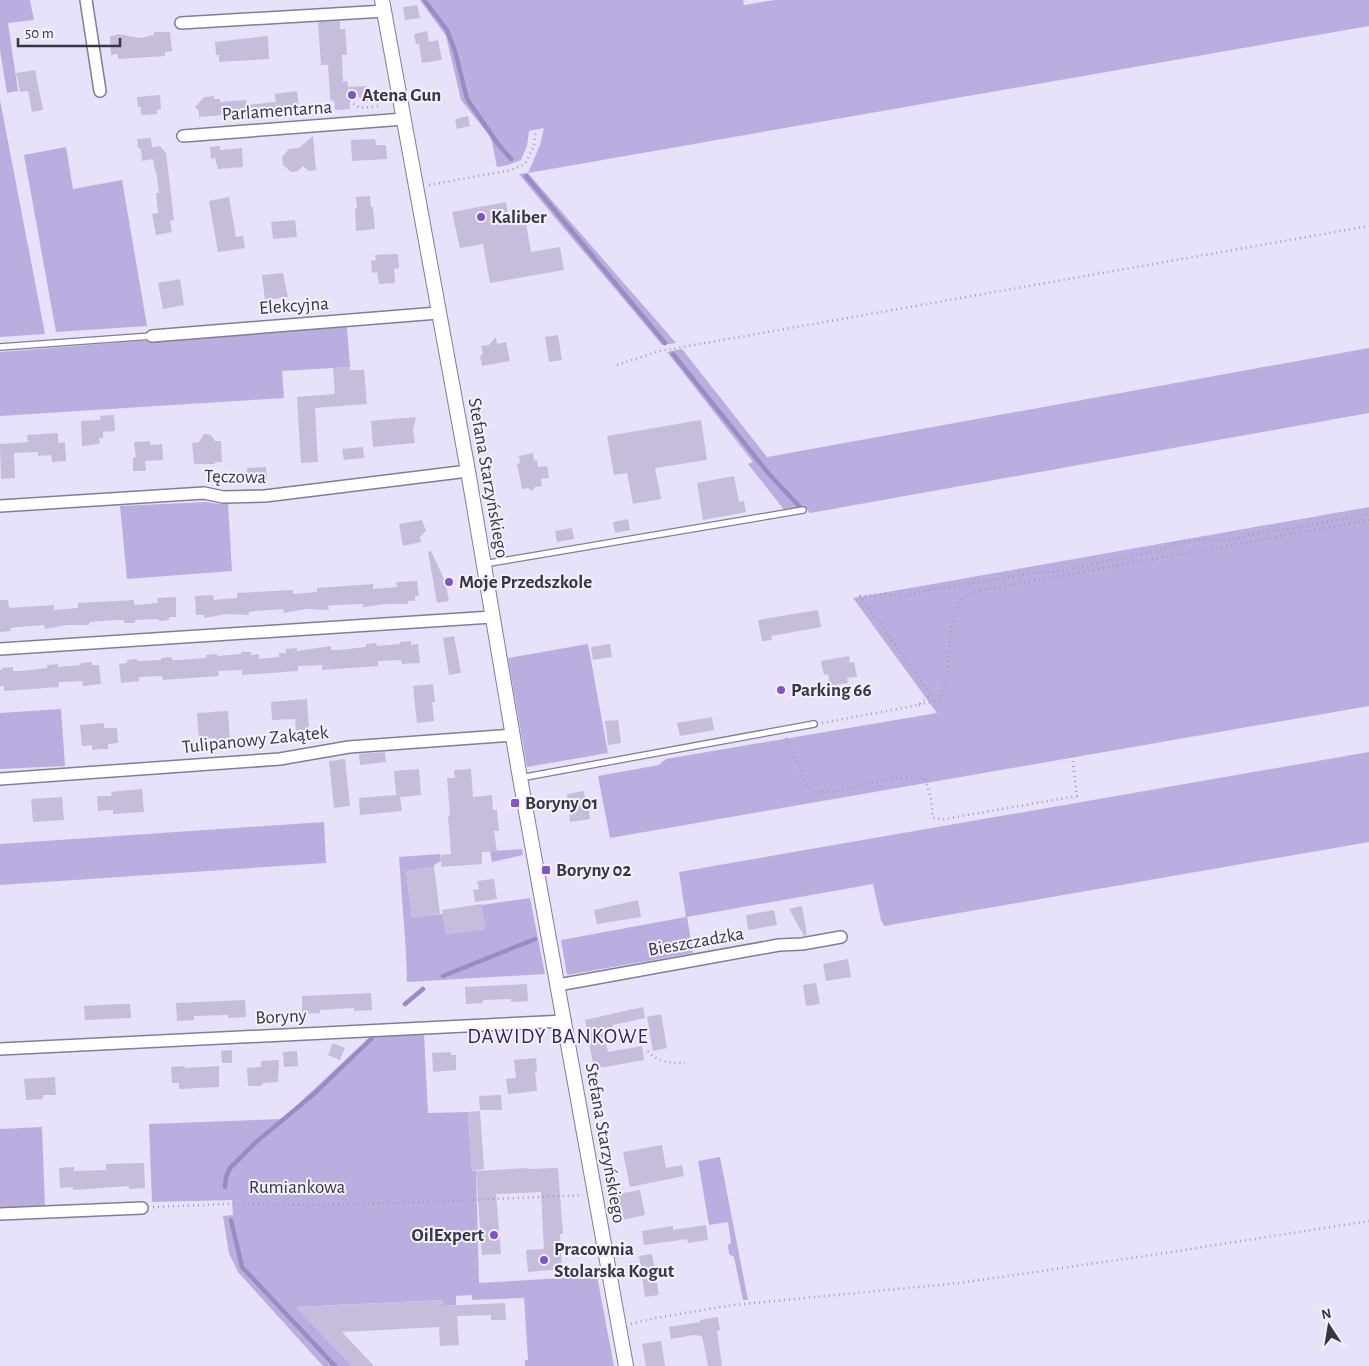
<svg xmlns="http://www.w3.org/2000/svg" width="1369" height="1366" viewBox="0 0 1369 1366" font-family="'Alegreya Sans',sans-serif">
<rect width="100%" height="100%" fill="#e8e1fa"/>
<path fill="#bcade0" d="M0,0H30L34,20L8,23L18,91L7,93L0,50Z
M420,0H743L744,5L775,0H1369V26L528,173L676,343L662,345C615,288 566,232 519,174L528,173L540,145L544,128L529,131L527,146L521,160L508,165L497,167L492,142L489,135L461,100L446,36Z
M0,100L45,334L0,337Z
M66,147L73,189L122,180L147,326L56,332L24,155Z
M347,327L350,367L282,371L284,398L0,416V352L212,335Z
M1369,348V413L810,513L805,507L785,511L748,464L753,462L667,352L682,349L767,457Z
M206,502L219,504L228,503L232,571L127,579L120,506Z
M1369,507V706L610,838L598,776L659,765L666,759L937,713L853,598Z
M588,644L608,753L527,767L508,658Z
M61,709L65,766L0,769V713Z
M1369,752V842L884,926L881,920L873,884L687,917L693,953L567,975L561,940L686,917L679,872Z
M324,822L326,863L0,885V844Z
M522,849L523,855L492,862L490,851Z
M440,854L441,861L434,865V867L406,871L412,917L443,914L446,934L485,929L481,905L530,898L545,974L407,982L406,952L399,857Z
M424,1033L428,1113L468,1112L472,1171H476L479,1283L597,1276L614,1366H525V1360H528L524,1298L472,1300V1295L456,1296V1305L443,1306L442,1300L296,1307L352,1366H323L238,1272L229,1253L223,1216L233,1215L232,1200L152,1202L149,1124L282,1119L371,1036Z
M42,1127L45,1207L0,1209V1129Z
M720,1157L748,1300H743L734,1257L729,1254L728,1245L731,1243L728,1222L709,1225L698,1161Z"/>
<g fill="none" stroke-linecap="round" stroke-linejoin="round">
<path stroke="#9c8bc2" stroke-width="4.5" d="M424,0L447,30L455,51L467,99L498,144L511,159
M526,176L665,343
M673,354L769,474L799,506
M443,976L535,939
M405,1004L423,989
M225,1187L226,1177L230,1168L255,1143L315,1093L371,1039
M231,1220L242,1267L335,1366"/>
</g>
<path fill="#c5bddb" d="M417,5L420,18L405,20L403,7Z
M340,21V29H345L347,55H342L343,82L347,81L348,87L366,86L375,93L366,103L348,88L350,109L335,110L334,100L331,101L330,96L328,65H321L318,22Z
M427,31L429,42L438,40L442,60L422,63L419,44H416L414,34Z
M154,32H170L172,51L165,52V56L118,59V54L111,55L110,36L117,35V34L141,38L154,35Z
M268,36L269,59L219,62V55H216L215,42Z
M35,70L43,110L32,112L28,91L20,92L16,73Z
M297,91L299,108L276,110L275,94Z
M160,95L161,109L157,110V114L141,115V107H138L137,97Z
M214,96V99H220V102L246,100V105L275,102L276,116L236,119V114L199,117V111L195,107L204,97Z
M468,116L470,126L457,129L455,119Z
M313,136L316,170L309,171L303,166L298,171L291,172L283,165L282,157L289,149L299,148Z
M151,138L152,147L160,146L166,153L174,220L170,221L172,232L156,235L152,214L158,213L156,193H159L156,171H155L153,159L142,161L141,149L138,148L137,139Z
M375,139L376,145H386L387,159L352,161L351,140Z
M220,146V150L242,148L243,167L218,169L215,158L211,159L210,147Z
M370,196L371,207H373L375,229L356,231L355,209L357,208L356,197Z
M229,197L236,237L243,236L245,248L218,252L209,201Z
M506,202L510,225L526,223L531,252L560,247L564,270L490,283L483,244L460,248L452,212Z
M295,220L297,237L273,239L271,222Z
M398,254L399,268L394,269L395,283L379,284L377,272L372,273L371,261L376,260L375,255Z
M283,273L288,297L265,300L262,275Z
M180,279L184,305L163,309L158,283Z
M558,335L562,360L549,362L545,337Z
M496,337L497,344L506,342L510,361L482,366L480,356L483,354L481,346L489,345Z
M350,367V370H364L367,404L315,408L318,462L301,463L297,397L335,394L333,368Z
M114,415L115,431L103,432V438H99L100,444L82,446L81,421L101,420L100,416Z
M416,417L413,430L415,443L373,447L371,421Z
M701,420L707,460L655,468L661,499L633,504L627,473L614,475L607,436Z
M58,433V443L65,442L66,461L52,462L51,455L38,456V452L14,453L15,478L1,479L0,444L28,442L27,435Z
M204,434L211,435L215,441H221L222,462H215V464H194L192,443L199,442Z
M150,441V445L162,444L163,460L145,461L146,471H133V458L136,457L134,442Z
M363,447L364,458L344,460L342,449Z
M533,453L534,461L537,460L538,467L547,466L549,478L541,479L542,486L535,487L532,491L528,488L522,489L517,464L520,463L519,456Z
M266,467L267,481L248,482L247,468Z
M734,476L739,502L744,501L746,512L703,520L697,483Z
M628,519L630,530L615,533L613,522Z
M422,520L426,531L420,537L421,542L403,546L399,524Z
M572,528L574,539L557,542L555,531Z
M431,551L445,581L449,601L437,603L428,552Z
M417,581L419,596H415V601H408V604H386L363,607V604L336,605L328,606L329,610L306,609L284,613L283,609L256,611L249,612V615L226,614L204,618V615H196L195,596L213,595L214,600L237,598V593L293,590V594L317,592V588L373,584V589L397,587L396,582Z
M176,597V617H169V620L159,621L158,619L135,620V623H124V620H116L89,622V625H67L45,629L44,625L18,627L10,628L11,631L0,632V600H8L9,608L54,605V610L78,608V603L134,600V605L158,603L157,598Z
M818,610L821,627L771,636L772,640L762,641L758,620Z
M454,636L461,673L449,675L443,638Z
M411,641V645L418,644L420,663L402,664L401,660L378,661V666L322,670V665L298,666V671L242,675V670L218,671L219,676L163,680L162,676L139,677V681L121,683L119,664L127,663V660L137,659V661L161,660V658L171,657L172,660H179L206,658V655L217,654V656L241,654V652H251V655L259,654V659L279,657V653H286V649L297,648V651L331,646V650H339L366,647V644L376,643L377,646L400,644V642Z
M610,644L612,657L593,660L591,647Z
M849,656L850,663L854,662L857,677L847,678L848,683L830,686L828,674L824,675L821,661Z
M92,662V665H99L101,684L83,686L82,681L59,682V687L4,691V686H0V670H2V668L13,667V671H21L47,668V665L58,664V667L81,665V663Z
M433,684L435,702H432L434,721L417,723L413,686Z
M307,699L309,730L296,731L295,719L272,720L271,702Z
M228,711L230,740L216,741V738L199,739L197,713Z
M712,717L714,730L680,736L677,723Z
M618,720L621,743L608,745L605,721Z
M104,723V728H117L118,743L108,744V749H100L92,750V745L82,746L80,725Z
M385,752L386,762L360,765L359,754Z
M345,759L350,806L334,808L329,761Z
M419,769L421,795L400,797L402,811L360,815L359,798L396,795L394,771Z
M471,769L473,797L492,795L493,810H497L499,831H494L497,851L482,852V864L441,867V855L451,854L448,816L450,815L447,778H455L454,770Z
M142,789L144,812L113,814V810L98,811L97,796H112L111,792Z
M584,791L585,798H587L590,819L570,822L567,794Z
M62,797L64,820L33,822L31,799Z
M434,867L440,914L412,917L406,871Z
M494,879L497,899L475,902L473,890L479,889L477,881Z
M638,900L641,917L597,924L594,910Z
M481,904L485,929L446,934L442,910Z
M802,906L807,935L804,936L789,909Z
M774,910L777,925L748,930L746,915Z
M848,959L851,977L826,981L823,964Z
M816,983L820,1004L806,1006L803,985Z
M527,984L528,1001L511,1002V999L483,1000V1003L466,1004L465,987Z
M371,993L372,1010L354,1011V1008L320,1010V1013L302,1014V996Z
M245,1000L246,1017L228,1018V1015L194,1016V1020L177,1021L176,1003Z
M122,1004H130L131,1018L85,1020L84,1006Z
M643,1007L645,1018L613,1025V1028L603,1031L608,1052L642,1046L644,1060L594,1069L585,1020Z
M661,1014L667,1048L653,1051L647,1017Z
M333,1043L345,1048L340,1060L328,1055Z
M232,1050V1063H222L221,1051Z
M297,1051L298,1066L284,1067L283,1052Z
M451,1052V1055H456V1070L433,1072L432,1053Z
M536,1058L537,1071L535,1072L537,1091L508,1094L506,1079L516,1078L514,1060Z
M279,1060L278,1082L263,1083L261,1086H248L247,1068L261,1067V1061Z
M185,1066V1068L219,1066V1087L179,1089V1083H172L171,1067Z
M55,1077L56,1095H43V1099L26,1100L24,1079Z
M501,1095L502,1110H480L479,1096Z
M480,1111L484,1169L472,1171L468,1112Z
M662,1145L666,1168L682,1165L684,1176L630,1187L623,1152Z
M144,1163L145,1188L129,1189V1186L73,1190V1187L60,1188L59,1168L74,1167V1171L106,1170V1164Z
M527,1168V1169L558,1168L563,1234H560L562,1269L528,1272L526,1250L544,1249L541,1192L496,1194L501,1254L482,1255L476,1171Z
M640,1190L645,1215L622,1220L618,1194Z
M706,1225L708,1240L688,1243L687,1239L644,1245L642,1231L673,1226V1230Z
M652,1254L659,1295L645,1297L639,1256Z
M443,1300V1306L505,1303L506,1320H491V1315L457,1316L459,1345L440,1346L439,1327L342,1332L374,1366H352L296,1307Z
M718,1317L720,1330L717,1331L722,1366H708L702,1336L693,1335L671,1339L669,1327L700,1322V1320Z
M661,1341L665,1366H646L642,1344Z"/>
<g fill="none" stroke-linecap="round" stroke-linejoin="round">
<g stroke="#837c98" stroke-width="8">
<path id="service" d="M0,347L152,336
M484,564L803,510
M520,778L814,724"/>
</g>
<g stroke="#837c98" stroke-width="14">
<path id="minor" d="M86,0L100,91
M181,23L385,11
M183,136L404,119
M152,336L438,313
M0,506L204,493L223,497L265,496L468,471
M0,649L492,617
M0,779L280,759L349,747L513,735
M558,985L779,945L802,944L841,937
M0,1049L565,1021
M0,1214L142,1208"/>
</g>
<g stroke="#837c98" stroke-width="16">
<path id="tertiary" d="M382,0L468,471L520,778L626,1366"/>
</g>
<path stroke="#a29db1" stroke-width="2.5" stroke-dasharray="1 4" stroke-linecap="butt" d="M349,101L360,108L381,106
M429,185L511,170L525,164L534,146L536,130
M617,365L660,351L1369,226
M919,705L939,700C956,671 941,622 964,598C967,594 973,593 978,591L1369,520
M822,723L918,705L930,696V694L860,596L885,594L904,596L929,590L1034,573L1056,572L1157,551L1180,542L1192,540H1229L1267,531L1283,530L1369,514
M786,738L806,783L814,792L837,791L893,778H925L931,799L933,818L944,819L1077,796L1072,756
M648,1051C658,1063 670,1063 685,1063
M153,1207L225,1204L320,1205L426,1202L583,1195
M631,1324L655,1318L733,1305L959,1283L1152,1255L1369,1221"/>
<use href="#service" stroke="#fff" stroke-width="5.5"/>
<use href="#minor" stroke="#fff" stroke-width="11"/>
<use href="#tertiary" stroke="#fff" stroke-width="14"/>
</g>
<g fill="#8153cc" stroke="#f4f1fd" stroke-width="2">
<circle cx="352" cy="95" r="5"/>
<circle cx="481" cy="217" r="5"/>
<circle cx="449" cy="582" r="5"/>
<circle cx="781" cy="690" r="5"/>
<rect x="510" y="798" width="10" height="10" rx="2.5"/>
<rect x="541" y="865" width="10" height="10" rx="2.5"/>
<circle cx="494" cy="1235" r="5"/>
<circle cx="544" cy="1260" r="5"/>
</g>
<g text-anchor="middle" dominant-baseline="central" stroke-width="4" stroke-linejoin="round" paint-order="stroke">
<g font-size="19" font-weight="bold" fill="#393642" stroke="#f4f1fd" text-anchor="start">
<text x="362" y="95">Atena Gun</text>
<text x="491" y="217">Kaliber</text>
<text x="459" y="582">Moje Przedszkole</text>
<text x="791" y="690">Parking 66</text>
<text x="525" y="803">Boryny 01</text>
<text x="556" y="870">Boryny 02</text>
<text x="484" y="1235" text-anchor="end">OilExpert</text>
<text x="554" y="1249">Pracownia<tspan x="554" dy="22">Stolarska Kogut</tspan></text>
</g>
<g font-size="19" fill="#393642" stroke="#f4f1fd">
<text transform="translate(277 111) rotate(-4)">Parlamentarna</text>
<text transform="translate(294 306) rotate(-4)">Elekcyjna</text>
<text transform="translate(235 477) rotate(1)">Tęczowa</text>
<text transform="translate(488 478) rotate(80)">Stefana Starzyńskiego</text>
<text transform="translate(255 740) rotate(-6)">Tulipanowy Zakątek</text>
<text transform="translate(696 942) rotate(-10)">Bieszczadzka</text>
<text transform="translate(281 1017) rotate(-3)">Boryny</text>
<text transform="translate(605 1143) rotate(80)">Stefana Starzyńskiego</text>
<text x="297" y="1187">Rumiankowa</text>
</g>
<g font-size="21" letter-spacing="1" fill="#37225c" stroke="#f4f1fd">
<text x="558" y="1036">DAWIDY BANKOWE</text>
</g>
</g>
<g transform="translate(1329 1326) rotate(348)" stroke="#f4f1fd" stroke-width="4" paint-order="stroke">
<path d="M0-4L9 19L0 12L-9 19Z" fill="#393642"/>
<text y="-8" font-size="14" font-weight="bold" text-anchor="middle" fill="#393642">N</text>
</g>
<path d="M18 38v8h102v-8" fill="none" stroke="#393642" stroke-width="2.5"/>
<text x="25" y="38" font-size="15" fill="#393642" stroke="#f4f1fd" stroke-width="4" paint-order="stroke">50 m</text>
</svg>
